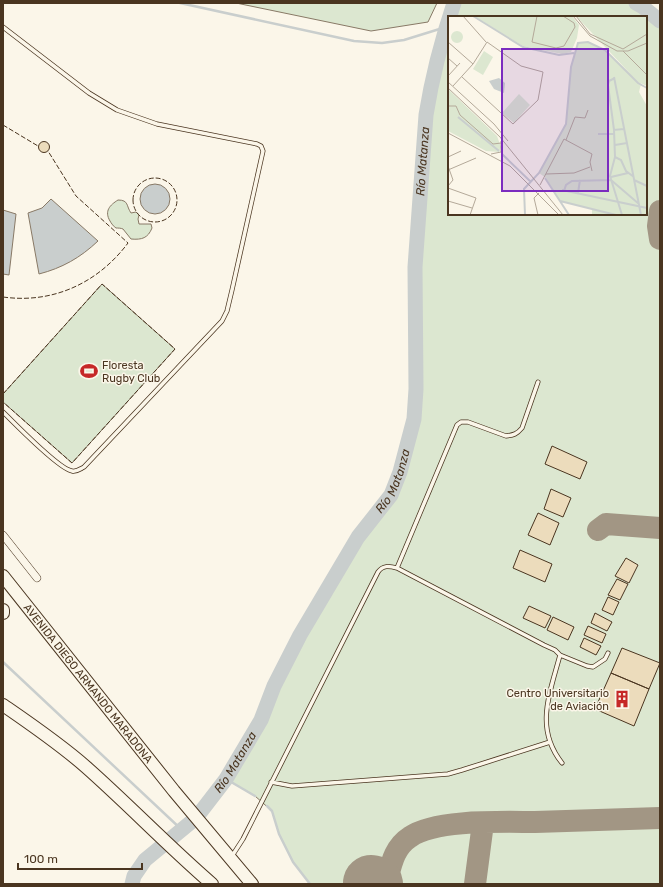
<svg xmlns="http://www.w3.org/2000/svg" width="663" height="887" viewBox="0 0 663 887" font-family="Rubik,sans-serif">
<rect width="100%" height="100%" fill="#fbf6e9"/>
<path fill="#dce7d0" stroke="#887966" fill-rule="evenodd" d="M236,3H437L428,22L371,31Z
M454,3H636L643,7L660,21V884H310L293,862L279,834L272,811L255,796L226,779L261,720L274,686L300,635L358,537L391,495L400,472L414,419L416,389L415,267L426,115C432,77 442,39 454,3ZM449,17H646V214H449Z
M118,200C129,200 126,206 131,213L136,212L139,215L138,219L139,224H151L152,228C148,238 142,240 131,239L123,229C121,228 118,228 116,228C114,227 111,223 110,221C104,211 110,205 118,200Z
M102,284L175,349L72,463L3,402V394Z"/>
<path fill="#c9cecd" stroke="#887966" d="M140 199a15 15 0 1 1 30 0a15 15 0 1 1-30 0Z
M51,199L98,241C80,258 62,268 39,274L28,213L42,208Z
M3,210L16,214L9,275L3,274Z"/>
<g fill="none" stroke-linecap="round" stroke-linejoin="round">
<path stroke="#c9cecd" stroke-width="2.5" d="M180,3L354,41L382,43L404,40L446,27
M3,662L182,830
M226,779L255,796
M267,806L272,811L279,834L293,862L310,884"/>
<g stroke="#c9cecd" stroke-width="15">
<path d="M636,3L643,7L660,21"/>
<path id="s1" d="M132,884L134,876L145,860L196,818L226,779L261,720L274,686L300,635L358,537L391,495L400,472L414,419L416,389L415,267L426,115C432,77 442,39 454,3"/>
</g>
<path stroke="#a29684" stroke-width="22" d="M660,211L658,226L660,239
M598,530L606,524L660,528
M386,884C391,866 393,848 410,837C435,819 504,822 535,822C577,821 618,819 660,818
M475,884L483,823"/>
<path stroke="#a29684" stroke-width="56" d="M371,883L375,884"/>
</g>
<path fill="#ecdcbc" stroke="#4a3520" d="M38.5 147a5.5 5.5 0 1 1 11 0a5.5 5.5 0 1 1-11 0Z
M552,446L587,462L580,479L545,464Z
M551,489L571,498L563,517L544,509Z
M538,513L559,523L550,545L528,535Z
M520,550L552,564L545,582L513,568Z
M626,558L638,565L629,583L615,576Z
M617,579L628,584L620,600L608,595Z
M608,597L619,602L613,615L602,610Z
M529,606L551,616L545,628L523,618Z
M595,613L612,622L607,631L591,623Z
M553,617L574,627L568,640L547,630Z
M588,626L606,634L602,643L584,635Z
M584,638L601,646L596,655L580,647Z
M622,648L660,663L649,689L611,673Z
M611,673L649,689L634,726L595,709Z"/>
<g fill="none" stroke-linecap="round" stroke-linejoin="round">
<g stroke="#4a3520" stroke-width="5">
<path id="lane" d="M3,27L89,93L117,110L157,124L257,144L261,146L263,151L232,290L227,311L222,321L84,467C80,469 77,472 72,471C60,470 14,423 3,412
M397,568L457,425L461,422H468L506,436C514,435 517,434 522,428L538,382
M560,655L587,666L593,667L605,659L608,653
M271,782L292,786L448,774L462,770L550,742
M232,856L243,839L378,572C383,565 389,566 397,568L544,645L555,650L560,655C550,693 534,728 562,763"/>
</g>
<g stroke="#4a3520" stroke-width="8">
<path id="street" d="M3,535L37,578"/>
</g>
<g stroke="#4a3520" stroke-width="14">
<g id="primary">
<path id="s2" d="M3,576L174,791L252,884"/>
<path d="M3,610V613"/>
<path d="M3,705C32,725 60,744 86,767C129,805 168,846 212,884"/>
</g>
</g>
<use href="#lane" stroke="#fbf6e9" stroke-width="3.5"/>
<use href="#street" stroke="#fbf6e9" stroke-width="7"/>
<use href="#primary" stroke="#fbf6e9" stroke-width="12"/>
<path stroke="#4a3520" stroke-width="1" stroke-dasharray="5 2" stroke-linecap="butt" d="M3,125L38,146
M133 200a22 22 0 1 1 44 0a22 22 0 1 1-44 0Z
M3,297C53,304 98,283 128,243L76,196L48,151
M3,394L102,284L175,349L72,463L3,402"/>
</g>
<defs>
<g id="stadium-bare" transform="scale(1.38)"><path d="M0-5a6.5 5 0 1 0 0 10a6.5 5 0 1 0 0-10ZM-3.5-1.8h7v3.6h-7Z" fill="#c62828" stroke="#fbf6e9" stroke-width="2.5" paint-order="stroke"/></g>
<g id="building-bare" transform="scale(1.38)"><path d="M-4-6H4V6H1V3H-1V6H-4ZM-2.5-4.3h1.7v1.8h-1.7ZM.8-4.3h1.7v1.8H.8ZM-2.5-1h1.7V.8h-1.7ZM.8-1h1.7V.8H.8Z" fill="#c62828" stroke="#fbf6e9" stroke-width="2.5" paint-order="stroke"/></g>
</defs>
<g fill-rule="evenodd">
<use href="#stadium-bare" x="89" y="371"/>
<use href="#building-bare" x="622" y="699"/>
</g>
<g text-anchor="middle" dominant-baseline="central" stroke-width="3" stroke-linejoin="round" paint-order="stroke">
<g font-size="11" fill="#4a3520" stroke="#fbf6e9" text-anchor="start">
<text x="102" y="365">Floresta<tspan x="102" dy="13">Rugby Club</tspan></text>
<text x="609" y="693" text-anchor="end">Centro Universitario<tspan x="609" dy="13">de Aviación</tspan></text>
</g>
<g font-size="11" fill="#4a3520" stroke="#fbf6e9">
<text stroke="none"><textPath href="#s2" startOffset="137">AVENIDA DIEGO ARMANDO MARADONA</textPath></text>
</g>
<g font-size="12" font-style="italic" fill="#4a3520" stroke="#fbf6e9">
<text stroke="none"><textPath href="#s1" startOffset="810">Río Matanza</textPath></text>
<text stroke="none"><textPath href="#s1" startOffset="486">Río Matanza</textPath></text>
<text stroke="none"><textPath href="#s1" startOffset="162">Río Matanza</textPath></text>
</g>
</g>
<g transform="translate(448 16)">
<rect width="199" height="199" fill="#fbf6e9"/>
<path d="M26,0H124L131,9L129,22L123,36L114,38L75,30ZM128,0H199V70L190,66ZM3 21a6 6 0 1 1 12 0a6 6 0 1 1-12 0ZM132,26H140L157,34L193,68L191,76L199,90V199H144V193L154,195L112,185L98,162L91,157L118,108L123,51L129,29ZM36,35L45,41L35,59L25,53ZM0,73L49,120L53,131L51,136L38,135L0,115ZM71,78L82,89L66,107L54,97Z" fill="#dce7d0"/>
<path d="M51,62L57,67L56,77L46,73L41,65Z" fill="#c9cecd"/>
<path fill="none" stroke="#c9cecd" stroke-width="2" d="M25,0L75,31L111,39L126,37M166,61L193,199M167,62L161,65L160,69L166,114L176,113M10,101L51,135M166,114L167,141L162,160L174,199M150,118H166M167,129L179,127M54,138L83,166M167,141L173,144L178,155L186,161M163,161L180,157M97,162L121,199M186,164L199,170M114,174L199,192M116,175L118,169L124,165L163,164L191,188M130,177L132,164M112,185L168,199M77,199L76,173L91,157L118,108L123,51L130,27L140,26L157,34L190,67L199,72"/>
<path fill="none" stroke="#b4a999" stroke-width="1" d="M15,0L38,26M89,0L84,26L108,32L116,30L127,11L126,7L115,0M125,0L142,20L169,35H180L199,27M128,0L142,18L175,33L199,18M0,26L25,48L5,70M175,35L199,59M0,42L9,50M0,60L12,47M14,61L65,108L90,84L95,56L73,50L39,26L25,48M0,66L46,108L60,125M0,72L52,121L115,199M0,90H8L12,99L45,128L53,127M0,117L62,150L111,199M118,124L127,101L137,102L140,94M43,138L53,136V125M0,141L13,135M0,150L5,164L0,170M0,154L28,142M98,158L126,157L142,151M92,169L116,123L144,138L142,146L144,155M0,172L28,182L22,199M0,185L24,192M90,199L86,182L91,177"/>
<path fill="#7b2cbf" fill-opacity="0.15" stroke="#7b2cbf" stroke-width="2" d="M54,33H160V175H54Z"/>
<rect width="199" height="199" fill="none" stroke="#4a3520" stroke-width="2"/>
</g>
<rect width="663" height="887" fill="none" stroke="#4a3520" stroke-width="8"/>
<path d="M18 863v6h124v-6" fill="none" stroke="#4a3520" stroke-width="2"/>
<text x="24" y="863" font-size="12" fill="#4a3520" stroke="#fbf6e9" stroke-width="3" paint-order="stroke">100 m</text>
</svg>
